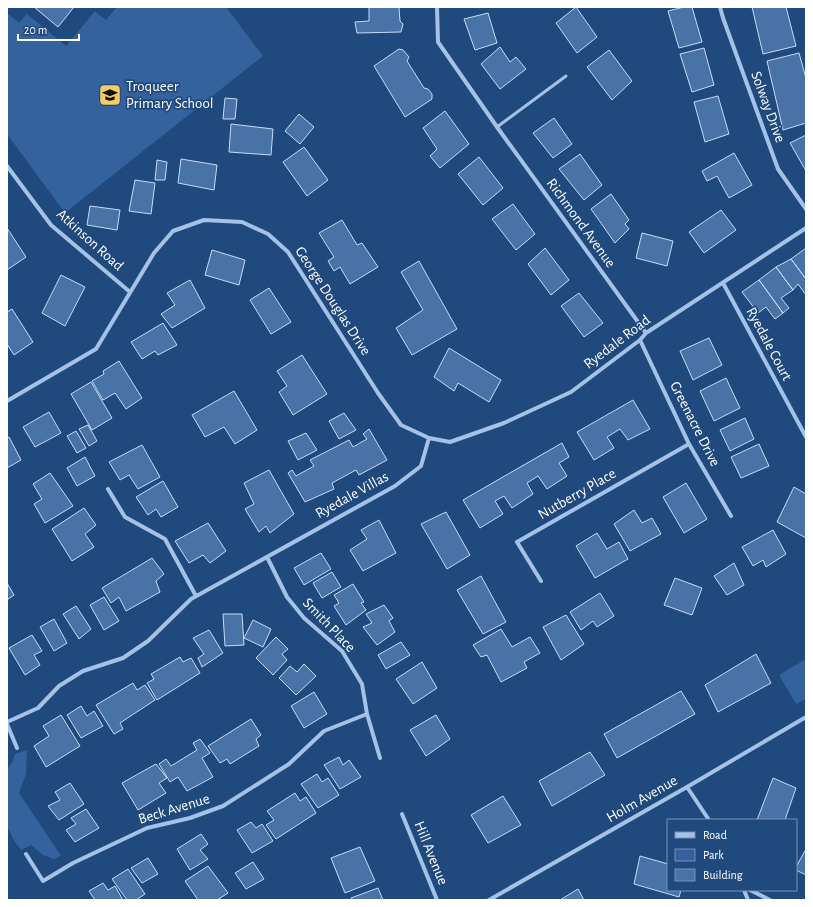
<svg xmlns="http://www.w3.org/2000/svg" width="813" height="907" viewBox="0 0 813 907" font-family="'Alegreya Sans',sans-serif">
<rect width="100%" height="100%" fill="#20497e"/>
<path fill="#33629c" d="M117,7H226L263,56L65,213L7,134V13L19,23L27,14L66,46L95,11L106,20Z
M806,659V699L796,704L779,675Z
M27,750L26,774L19,793L61,856L54,859L43,855L31,845L21,850L13,839L7,826V769L12,763L15,754Z"/>
<path fill="#4972a7" stroke="#c8dcf5" d="M34,7H74L58,27Z
M369,7H399L400,21L403,24L401,32L357,33L355,22L369,21Z
M576,7L597,37L577,53L556,23Z
M684,7H692L702,42L679,48L668,11Z
M752,7H786L796,46L763,54Z
M488,13L497,43L475,50L464,19Z
M500,47L510,62L516,57L526,69L500,89L481,64Z
M704,48L714,85L692,92L680,54Z
M399,49L403,50L409,57L407,61L424,88L428,89L432,94V99L405,117L374,66Z
M609,50L632,81L612,100L587,67Z
M799,53L806,78V123L783,130L767,61Z
M718,96L729,134L705,142L694,102Z
M225,98L237,99L235,119H223Z
M445,111L469,144L440,168L430,156L437,149L423,128Z
M299,114L314,127L300,144L285,131Z
M554,118L572,144L553,158L533,133Z
M231,124L273,129L271,155L229,152Z
M806,135V171L790,143Z
M304,147L328,180L307,196L283,162Z
M734,153L752,185L729,198L717,176L707,181L702,171Z
M580,154L602,185L584,200L559,169Z
M479,157L503,188L483,205L458,174Z
M181,159L217,165L214,190L178,183Z
M157,160L167,162L165,180H155Z
M135,180L155,183L151,214L129,211Z
M611,194L629,220L625,224L629,229L615,243L591,209Z
M513,204L535,234L516,250L492,219Z
M90,206L120,210L117,230L87,225Z
M721,210L736,230L704,253L689,232Z
M342,220L357,245L362,243L378,267L350,284L340,267L334,271L328,261L334,257L319,233Z
M7,228L26,257L7,270Z
M642,233L673,241L667,266L636,258Z
M545,248L569,280L551,295L528,264Z
M806,248V279L791,259Z
M212,250L245,260L239,285L205,275Z
M791,259L806,279V295L798,284L793,290L776,267Z
M419,261L457,329L412,355L396,328L423,310L401,272Z
M776,267L793,290L781,298L789,308L783,313L759,280Z
M61,275L85,287L65,326L42,313Z
M190,280L205,308L172,328L161,314L175,305L167,293Z
M759,280L783,313L775,319L766,307L758,313L742,292Z
M269,288L291,322L271,334L250,300Z
M579,293L603,323L584,337L561,306Z
M12,309L33,342L14,355L7,344V312Z
M163,323L177,345L158,355L155,351L142,359L131,342Z
M709,338L722,365L693,380L680,351Z
M449,348L501,380L489,402L458,383L454,391L434,377Z
M302,355L327,394L293,415L279,392L287,386L277,371Z
M119,361L142,398L126,409L115,393L103,400L92,381L104,374L103,371Z
M726,378L740,408L714,421L700,391Z
M91,382L112,418L92,430L71,394Z
M234,391L257,430L235,444L224,427L205,437L192,415Z
M633,400L650,429L628,440L620,429L607,437L614,448L594,460L577,432Z
M49,412L61,433L35,447L23,427Z
M344,413L356,430L339,439L329,421Z
M745,418L754,439L730,451L720,430Z
M88,425L97,441L89,446L79,429Z
M369,429L387,460L359,475L356,470L332,483L334,489L305,502L288,473L292,470L296,476L314,466L310,460L349,440L353,447L367,439L363,434Z
M76,431L86,448L77,453L67,436Z
M306,433L317,450L298,460L288,441Z
M9,437L21,460L7,468V438Z
M562,443L569,457L559,463L567,476L547,489L538,476L527,483L533,494L512,508L504,496L495,501L503,514L480,528L463,500Z
M759,444L769,466L741,478L731,457Z
M142,445L160,477L138,489L129,475L120,480L109,462Z
M85,457L95,476L77,486L67,468Z
M269,470L294,514L270,533L266,526L259,532L245,509L254,504L244,483Z
M50,473L73,506L45,523L34,504L42,499L33,484Z
M163,481L178,507L161,517L156,509L148,515L136,497Z
M686,483L707,519L684,533L663,497Z
M794,487L806,494V538L777,522Z
M84,508L96,525L85,534L94,547L72,561L52,529Z
M634,510L642,523L652,518L661,534L630,551L614,524Z
M446,512L470,555L447,569L421,524Z
M379,520L396,553L363,571L350,550L367,539L361,530Z
M208,523L226,551L210,563L203,555L189,563L175,541Z
M773,530L786,554L766,567L763,560L753,566L742,547Z
M597,533L607,549L619,542L628,559L595,578L576,546Z
M321,553L331,569L304,585L294,568Z
M152,558L164,574L156,581L160,592L126,611L119,597L111,603L102,588Z
M734,563L744,585L727,595L714,576Z
M332,572L341,587L322,598L313,583Z
M481,576L506,622L483,634L457,590Z
M675,578L702,588L692,615L664,605Z
M7,583L14,595L7,600Z
M353,584L364,602L361,603L366,610L346,625L334,606L339,603L334,595Z
M600,593L614,616L597,627L593,621L581,630L570,612Z
M104,597L119,621L104,630L90,605Z
M384,605L393,618L389,621L395,632L377,645L363,627L372,623L366,614Z
M76,606L91,629L79,639L63,614Z
M223,614H242L244,645L225,646Z
M566,615L584,644L561,660L543,627Z
M54,619L67,643L54,651L40,627Z
M253,620L271,629L263,647L244,638Z
M501,629L512,647L530,637L540,653L524,662L527,668L501,682L487,655L481,657L473,645Z
M209,630L223,653L202,667L198,658L204,654L193,638Z
M32,635L42,651L34,655L40,665L25,675L9,648Z
M276,637L288,649L282,654L287,660L273,675L256,658Z
M401,642L410,655L386,669L378,655Z
M756,654L771,683L718,712L705,685Z
M180,657L183,662L191,658L200,673L157,700L147,683L154,679L151,674Z
M422,662L437,688L413,704L396,679Z
M304,664L316,676L296,695L279,678L290,666L297,672Z
M133,683L137,690L145,685L155,700L120,723L123,729L114,734L96,705Z
M681,691L695,714L617,758L604,734Z
M314,692L327,714L304,728L291,706Z
M81,706L87,716L94,711L103,726L81,738L67,715Z
M61,715L80,746L46,767L34,746L49,736L43,726Z
M436,715L450,739L426,756L410,730Z
M251,719L261,735L256,739L259,746L230,764L227,759L220,763L208,746Z
M200,739L210,753L202,758L213,777L187,791L178,777L170,782L159,764L166,759L171,766L197,750L193,743Z
M590,752L605,775L552,806L539,781Z
M339,757L343,765L349,760L361,777L340,789L324,765Z
M156,764L167,778L159,783L166,793L138,810L122,783Z
M317,774L322,782L328,778L339,795L318,808L301,784Z
M773,778L796,788L785,820H757Z
M70,783L84,804L59,820L48,806L60,800L55,792Z
M295,793L300,801L306,797L316,813L276,839L266,825L274,820L267,811Z
M503,796L521,825L488,843L471,815Z
M86,809L99,828L75,842L66,830L76,824L71,818Z
M251,822L256,828L262,824L273,841L252,853L237,830Z
M201,834L208,844L200,850L208,859L190,870L177,849Z
M360,847L375,881L345,893L331,858Z
M806,849V875L796,870V867Z
M640,856L668,864V890H681L679,897L634,884Z
M148,858L158,874L142,883L131,868Z
M253,862L264,879L246,889L235,873Z
M208,866L228,893L217,900H198L185,881Z
M128,869L145,894L136,900H127L112,879Z
M103,883L108,890L115,886L123,900H95L89,891Z
M378,888L383,900H352L351,898Z
M578,889L584,900H560Z"/>
<g fill="none" stroke-linecap="round" stroke-linejoin="round">
<path stroke="#a4c2e7" stroke-width="3" d="M497,127L566,76"/>
<path stroke="#a4c2e7" stroke-width="4" d="M437,7L438,42L497,127L646,333
M720,7L723,18L778,169L806,209
M7,166L51,225L130,292
M723,283L806,437
M640,340L689,444L731,516
M7,401L96,349L154,253L173,231L204,220L242,222L268,234L288,252L378,393L401,425L429,438L450,442L504,423L571,392L640,340L646,333L806,228
M108,489L125,517L165,539L196,596
M267,557L287,597L304,618L342,651L362,684L367,714L380,758
M541,581L517,542L689,444
M7,722L38,708L59,686L83,671L123,658L148,641L191,599L395,486L421,466L429,438
M7,724L17,748
M687,787L709,820
M402,814L437,900
M26,854L43,881L73,863L147,828L190,818L223,806L289,764L324,731L367,714
M744,890L748,900
M750,890L770,900
M489,900L687,787L806,717"/>
</g>
<defs>
<g id="school-square" transform="scale(1.15)"><rect x="-9" y="-9" width="18" height="18" rx="4" fill="#f4cb65" stroke="#20497e"/><path d="M0-5L7-2L0 1L-7-2ZM-4 1L0 2.5L4 1V4Q0 6-4 4Z" fill="#111"/></g>
</defs>
<g fill-rule="evenodd">
<use href="#school-square" x="110" y="95"/>
</g>
<g text-anchor="middle" dominant-baseline="central" stroke-width="3.5" stroke-linejoin="round" paint-order="stroke">
<g font-size="15" fill="#fff" stroke="#20497e" text-anchor="start">
<text x="126" y="86">Troqueer<tspan x="126" dy="17">Primary School</tspan></text>
</g>
<g font-size="15" fill="#fff" stroke="#20497e">
<text transform="translate(768 107) rotate(70)">Solway Drive</text>
<text transform="translate(581 223) rotate(54)">Richmond Avenue</text>
<text transform="translate(90 240) rotate(42)">Atkinson Road</text>
<text transform="translate(333 301) rotate(57)">George Douglas Drive</text>
<text transform="translate(617 342) rotate(-37)">Ryedale Road</text>
<text transform="translate(769 344) rotate(62)">Ryedale Court</text>
<text transform="translate(695 424) rotate(63)">Greenacre Drive</text>
<text transform="translate(577 494) rotate(-30)">Nutberry Place</text>
<text transform="translate(352 495) rotate(-29)">Ryedale Villas</text>
<text transform="translate(329 625) rotate(46)">Smith Place</text>
<text transform="translate(642 799) rotate(-30)">Holm Avenue</text>
<text transform="translate(174 809) rotate(-17)">Beck Avenue</text>
<text transform="translate(431 853) rotate(68)">Hill Avenue</text>
</g>
</g>
<rect width="813" height="907" fill="none" stroke="#ffffff" stroke-width="16"/>
<rect x="667" y="819" width="130" height="72" fill="#20497e" stroke="#7992b2"/>
<rect x="675" y="832" width="20" height="6" fill="#a4c2e7" stroke="#7992b2"/>
<text x="703" y="839" font-size="12" fill="#ffffff">Road</text>
<rect x="675" y="849" width="20" height="12" fill="#33629c" stroke="#7992b2"/>
<text x="703" y="859" font-size="12" fill="#ffffff">Park</text>
<rect x="675" y="869" width="20" height="12" fill="#4972a7" stroke="#7992b2"/>
<text x="703" y="879" font-size="12" fill="#ffffff">Building</text>
<path d="M18 34v6h61v-6" fill="none" stroke="#ffffff" stroke-width="2"/>
<text x="24" y="34" font-size="12" fill="#ffffff" stroke="#20497e" stroke-width="3" paint-order="stroke">20 m</text>
</svg>
